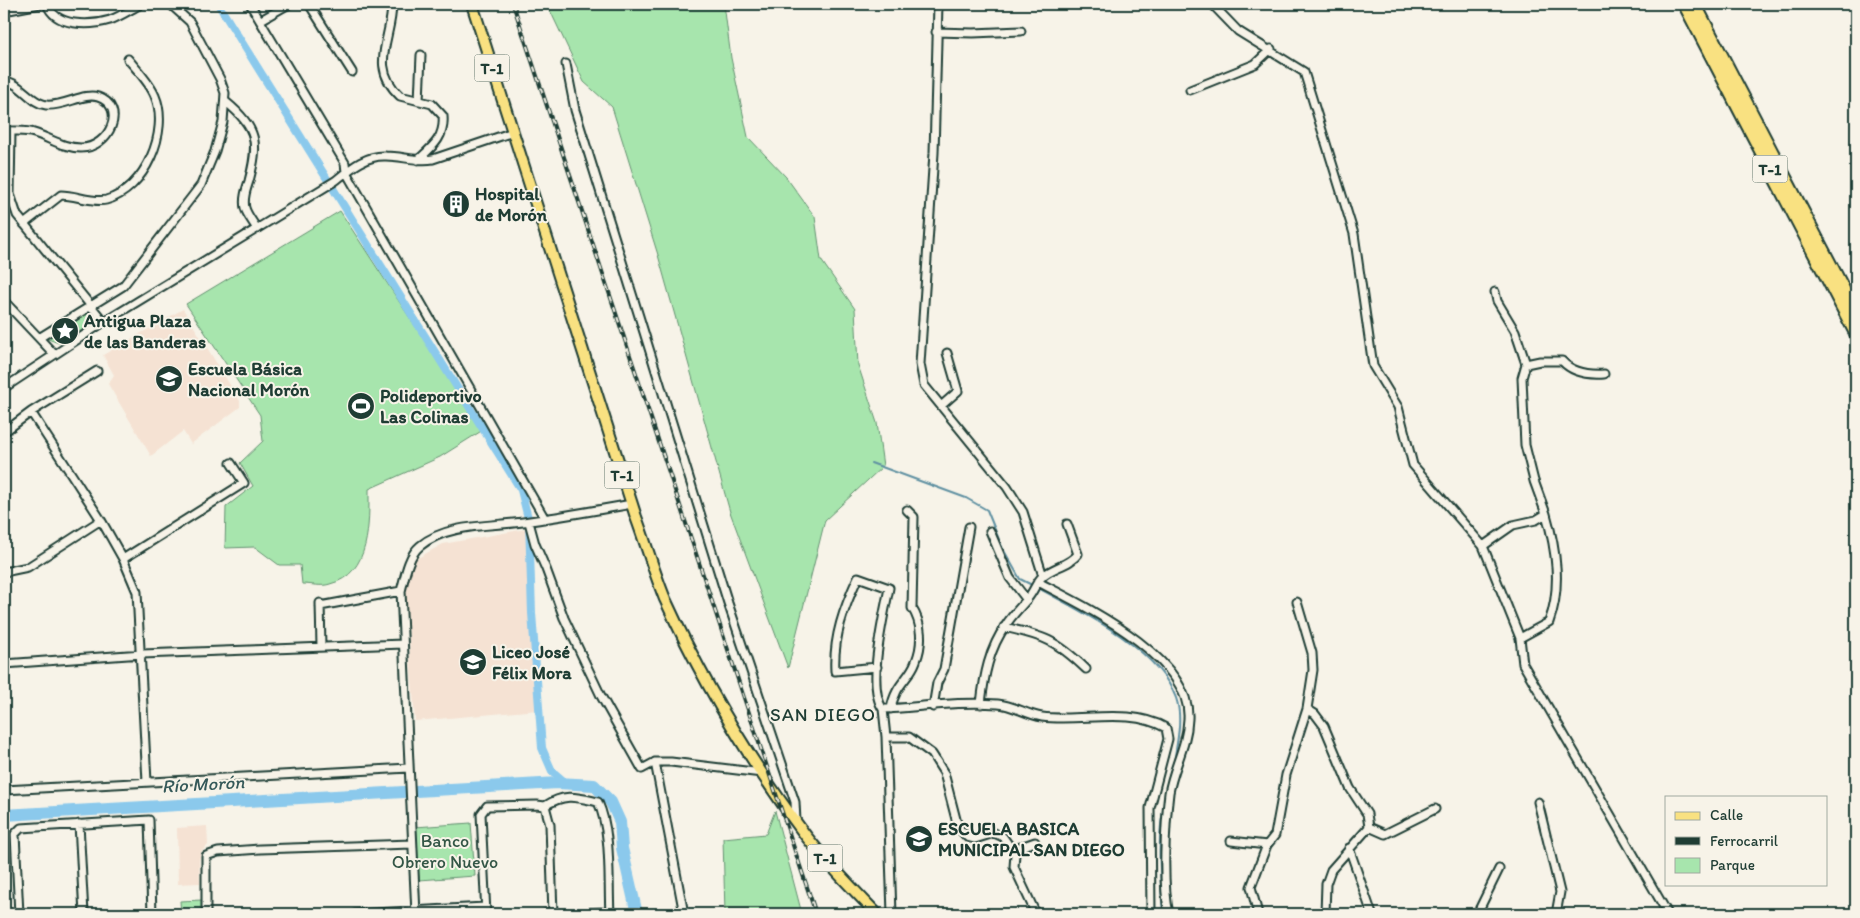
<svg xmlns="http://www.w3.org/2000/svg" width="1860" height="918" viewBox="0 0 1860 918" font-family="Itim,sans-serif">
<rect width="100%" height="100%" fill="#f7f3e8"/>
<filter id="ink" filterUnits="userSpaceOnUse"><feTurbulence type="fractalNoise" baseFrequency=".02" numOctaves="2"/><feDisplacementMap in="SourceGraphic" scale="10" xChannelSelector="R" yChannelSelector="G"/><feConvolveMatrix kernelMatrix="1 2 1 2 8 2 1 2 1" color-interpolation-filters="sRGB"/></filter>
<g filter="url(#ink)">
<path fill="#f5e2d3" d="M183,309L240,401V407L191,444L183,431L151,456L108,384L114,375L103,355Z
M526,529L538,710L415,721L405,586L416,559L443,544Z
M207,826L208,845L201,852L199,861L200,883L178,884L177,828Z"/>
<path fill="#a7e5ad" stroke="#639170" d="M547,4H724L731,58L748,137L786,177L815,217L821,260L855,309L858,365L877,423L883,466L825,520L788,668L730,512L658,255L612,107L584,82Z
M340,211L483,430L440,457L369,489C369,523 371,574 330,584C322,587 311,584 302,584L300,565H279L255,547L225,548L226,507L253,486L240,463L263,441L260,415L186,304Z
M84,311L92,315L94,321L91,325L59,343L45,338L44,335Z
M775,811L802,914H725L723,838L766,834Z
M471,823L475,876L419,880L415,827Z
M202,900V914H181L180,901Z"/>
<g fill="none" stroke-linecap="round" stroke-linejoin="round">
<path stroke="#6091a2" stroke-width="2" d="M871,463L966,498L987,510L1002,547L1020,579L1034,586
M1038,588C1083,613 1157,647 1176,698C1183,718 1177,742 1174,762
M1163,914C1160,876 1156,834 1166,796"/>
<path stroke="#8bc9ec" stroke-width="8" d="M218,4L521,490L529,522L532,613L542,748L552,771L566,783"/>
<path stroke="#8bc9ec" stroke-width="12" d="M416,791L558,783L594,785L611,802L620,822L622,848L637,914
M4,815L404,792"/>
<g stroke="#1f3d34" stroke-width="11">
<path id="minor" d="M47,4C55,27 90,26 110,20C121,16 131,9 141,4
M250,4L345,163L346,172L545,519
M309,4L352,72
M392,4C392,39 368,66 400,96L432,104L443,116C445,138 432,147 418,160
M938,4L934,153L920,364L924,385L1007,487L1023,512L1043,576
M1212,4L1238,31L1304,72L1354,234L1373,366L1398,407L1413,465L1483,546L1520,638L1523,664L1668,914
M4,11L40,4
M261,20L289,4
M936,32L973,33L1021,31
M566,64L575,110L728,603L795,802L796,821
M4,81C21,82 30,103 46,105C64,107 84,92 98,97C128,107 109,148 81,148C63,148 50,138 34,133C25,130 13,132 4,130
M1190,90L1255,64L1271,49
M419,101L421,55
M226,102C258,128 259,143 249,181C246,190 243,199 245,208C247,215 253,222 257,229
M11,131L10,194L17,215L104,322
M24,224L61,195C75,195 93,203 106,200C145,190 170,131 155,96C150,83 137,70 128,59
M4,301L54,354
M39,338L123,286L201,185L215,151L223,122L225,93L220,79L190,22L170,4
M1526,364L1540,361H1562C1573,373 1588,375 1604,374
M4,388L104,322L335,181C350,169 365,155 386,156C402,156 417,162 433,159L513,132
M941,406L958,391L947,353
M31,412L101,520L123,559L137,592L147,782
M4,432L31,412L97,371
M529,522L535,544L546,569L564,618L601,696L642,769L655,762H671L762,773
M990,531L1010,578L1027,600
M1483,546L1513,525L1536,520L1546,514L1534,481L1525,445L1522,378L1526,364L1515,331L1497,301L1495,292
M123,559L244,483L231,463
M4,572L28,567L101,520
M1038,582C1084,606 1192,657 1188,719C1187,746 1173,768 1169,793C1165,826 1162,882 1169,914
M320,603L321,647
M320,606L401,591
M1004,627C1044,636 1056,640 1086,669
M1520,638L1549,622C1562,587 1556,549 1546,514
M4,664L142,654L403,644
M877,667L835,671C833,637 844,608 858,577L889,588C884,615 866,687 883,709
M981,704C984,676 989,649 1006,625C1012,615 1021,607 1028,598C1034,591 1036,582 1043,576C1053,567 1070,565 1078,554L1067,524
M933,707L937,683L944,669L969,527
M891,709C895,684 909,680 916,661C923,644 922,623 912,608L914,517L907,510
M1307,709L1315,714L1324,726L1350,788L1367,814L1369,827
M886,737L883,709C921,707 960,701 998,704C1013,705 1027,715 1042,717C1083,722 1129,707 1166,728L1168,739L1150,808L1151,914
M655,762L684,914
M4,790L409,768
M1538,802L1560,892L1556,914
M545,806C565,793 576,797 598,802C612,832 608,881 610,914
M79,824L84,914
M1369,827L1385,834L1435,809
M1231,841L1267,845
M1349,848L1372,914
M1012,850L1035,842
M19,914L15,834L21,828L149,820L152,914
M206,914V856L218,852L260,849L412,844
M355,914L485,907
M416,914L401,591C405,576 408,556 420,546C448,522 496,527 530,521C564,516 598,510 632,504
M486,914L481,814L487,806L537,805L545,806L550,825L553,914
M545,914L610,912
M892,914L886,737H909L932,754L944,773L958,827L967,837L975,839L994,833L1003,837L1015,854L1014,867L1036,914
M1258,914L1251,887L1267,845L1275,835L1286,775L1307,709L1313,670L1312,653L1297,602
M1325,914L1326,884L1331,870L1369,827
M1477,914L1499,869"/>
</g>
<g stroke="#1f3d34" stroke-width="14">
<path id="primary" d="M472,4L636,517C646,544 654,572 665,599C703,682 751,763 806,836C828,864 853,889 877,914"/>
</g>
<g stroke="#1f3d34" stroke-width="15">
<path id="trunk" d="M1684,4L1856,334
M1695,4L1856,313"/>
</g>
<use href="#minor" stroke="#f7f3e8" stroke-width="7"/>
<use href="#primary" stroke="#f9e181" stroke-width="10"/>
<use href="#trunk" stroke="#f9e181" stroke-width="11"/>
<g stroke="#1f3d34" stroke-width="4">
<path id="rail" d="M513,4L816,914"/>
</g>
<use href="#rail" stroke="#f7f3e8" stroke-width="2" stroke-dasharray="5.5" stroke-linecap="butt"/>
</g>
</g>
<defs>
<g id="building-disc" transform="scale(1.4375)"><circle r="9.5" fill="#1f3d34" stroke="#f7f3e8"/><path d="M-4-6H4V6H1V3H-1V6H-4ZM-2.5-4.3h1.7v1.8h-1.7ZM.8-4.3h1.7v1.8H.8ZM-2.5-1h1.7V.8h-1.7ZM.8-1h1.7V.8H.8Z" fill="#fff"/></g>
<g id="sight-disc" transform="scale(1.4375)"><circle r="9.5" fill="#1f3d34" stroke="#f7f3e8"/><path d="M0-6L1.8-2.2L6-1.7L2.9 1.2L3.7 5.4L0 3.3L-3.7 5.4L-2.9 1.2L-6-1.7L-1.8-2.2Z" fill="#fff"/></g>
<g id="school-disc" transform="scale(1.4375)"><circle r="9.5" fill="#1f3d34" stroke="#f7f3e8"/><path d="M0-5L7-2L0 1L-7-2ZM-4 1L0 2.5L4 1V4Q0 6-4 4Z" fill="#fff"/></g>
<g id="stadium-disc" transform="scale(1.4375)"><circle r="9.5" fill="#1f3d34" stroke="#f7f3e8"/><path d="M0-5a6.5 5 0 1 0 0 10a6.5 5 0 1 0 0-10ZM-3.5-1.8h7v3.6h-7Z" fill="#fff"/></g>
</defs>
<g fill-rule="evenodd">
<use href="#building-disc" x="456" y="204"/>
<use href="#sight-disc" x="65" y="331"/>
<use href="#school-disc" x="169" y="379"/>
<use href="#stadium-disc" x="361" y="406"/>
<use href="#school-disc" x="473" y="662"/>
<use href="#school-disc" x="919" y="839"/>
</g>
<g text-anchor="middle" dominant-baseline="central" stroke-width="4" stroke-linejoin="round" paint-order="stroke">
<g fill="#f7f3e8" stroke="#60746a" stroke-width="1">
<rect x="474.5" y="54.5" width="35" height="27" rx="4"/>
<rect x="1752.5" y="155.5" width="35" height="27" rx="4"/>
<rect x="604.5" y="461.5" width="35" height="27" rx="4"/>
<rect x="807.5" y="844.5" width="35" height="27" rx="4"/>
</g>
<g font-size="16" font-weight="bold" fill="#1f3d34">
<text x="492" y="68">T-1</text>
<text x="1770" y="169">T-1</text>
<text x="622" y="475">T-1</text>
<text x="825" y="858">T-1</text>
</g>
<g font-size="18" font-weight="bold" fill="#1f3d34" stroke="#f7f3e8" text-anchor="start">
<text x="475" y="194">Hospital<tspan x="475" dy="21">de Morón</tspan></text>
<text x="84" y="321">Antigua Plaza<tspan x="84" dy="21">de las Banderas</tspan></text>
<text x="188" y="369">Escuela Básica<tspan x="188" dy="21">Nacional Morón</tspan></text>
<text x="380" y="396">Polideportivo<tspan x="380" dy="21">Las Colinas</tspan></text>
<text x="492" y="652">Liceo José<tspan x="492" dy="21">Félix Mora</tspan></text>
<text x="938" y="829">ESCUELA BASICA<tspan x="938" dy="21">MUNICIPAL SAN DIEGO</tspan></text>
</g>
<g font-size="18" fill="#335646" stroke="#f7f3e8">
<text x="445" y="841">Banco<tspan x="445" dy="21">Obrero Nuevo</tspan></text>
</g>
<g font-size="19" letter-spacing="1" fill="#1f3d34" stroke="#f7f3e8">
<text x="823" y="714">SAN DIEGO</text>
</g>
<g font-size="19" font-style="italic" fill="#355959" stroke="#f7f3e8">
<text transform="translate(203 784) rotate(-3)">Río Morón</text>
</g>
</g>
<rect width="1860" height="918" fill="none" stroke="#f7f3e8" stroke-width="20"/>
<rect x="10" y="10" width="1840" height="898" fill="none" stroke="#1f3d34" stroke-width="2" filter="url(#ink)"/>
<rect x="1665" y="796" width="162" height="90" fill="#f7f3e8" stroke="#a1aaa0"/>
<rect x="1675" y="812" width="25" height="8" fill="#f9e181" stroke="#a1aaa0"/>
<text x="1710" y="820" font-size="15" fill="#1f3d34">Calle</text>
<rect x="1675" y="837" width="25" height="8" fill="#1f3d34" stroke="#a1aaa0"/>
<text x="1710" y="846" font-size="15" fill="#1f3d34">Ferrocarril</text>
<rect x="1675" y="858" width="25" height="15" fill="#a7e5ad" stroke="#a1aaa0"/>
<text x="1710" y="870" font-size="15" fill="#1f3d34">Parque</text>
</svg>
